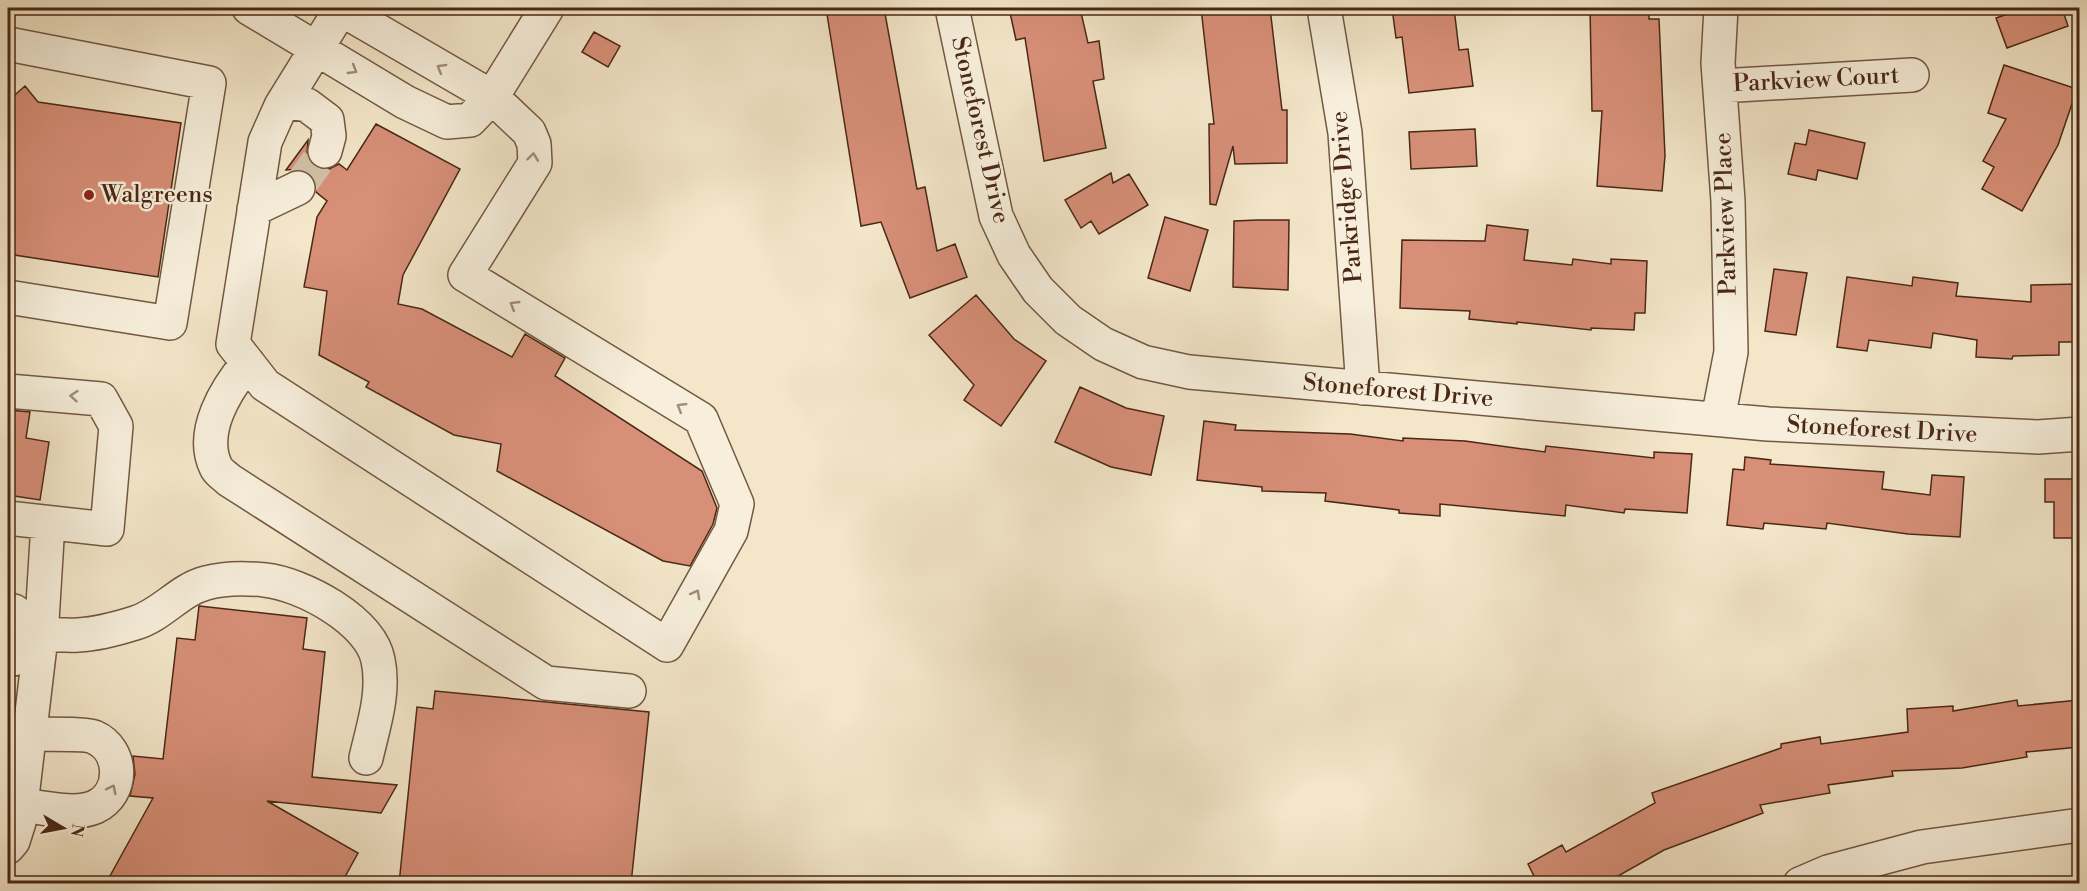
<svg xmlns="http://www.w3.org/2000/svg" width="2087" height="891" viewBox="0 0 2087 891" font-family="'Libre Bodoni',serif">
<rect width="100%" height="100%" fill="#f3e6c9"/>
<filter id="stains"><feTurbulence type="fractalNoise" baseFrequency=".00333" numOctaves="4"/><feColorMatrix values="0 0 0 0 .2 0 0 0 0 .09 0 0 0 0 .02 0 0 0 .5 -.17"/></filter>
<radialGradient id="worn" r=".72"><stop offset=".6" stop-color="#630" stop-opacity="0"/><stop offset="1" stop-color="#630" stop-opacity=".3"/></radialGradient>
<path fill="#d78f78" stroke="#4a2815" stroke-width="1.5" d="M826,8H884L917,189L925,187L937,251L955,244L967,277L910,298L881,222L861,226Z
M1009,8H1080L1088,43L1099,41L1104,79L1093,81L1106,148L1044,161L1025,38L1016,40Z
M1201,8H1270L1282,110H1287V163L1235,164L1233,146L1216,205L1210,204L1209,124H1214Z
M1392,8H1454L1459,50L1468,49L1473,86L1409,93L1402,37L1396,38Z
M1590,8H1649V19H1659L1665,156L1662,191L1597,186L1602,111H1592Z
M2025,8H2062L2068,26L2007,48L1996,18Z
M594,32L620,46L608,67L582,52Z
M2004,65L2077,89L2058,145L2022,211L1982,189L1994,167L1983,161L2006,119L1988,113Z
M25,86L38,102L181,123L158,277L8,254V101Z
M376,124L460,169L403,275L398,304L422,309L512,357L525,334L565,358L555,376L702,471L717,508L713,524L690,566L663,561L497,471L501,444L454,435L366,387L369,382L319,355L327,291L304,287L317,217L327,201L316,192L315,180L309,173L300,169L286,170L308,140L307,155L312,165L320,169H329L339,164L347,170Z
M1475,129L1477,166L1411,169L1409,132Z
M1809,130L1865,143L1857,179L1818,170L1816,180L1788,174L1795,143L1806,145Z
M1111,173L1113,183L1129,174L1148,205L1099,234L1091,221L1081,228L1065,200Z
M1165,217L1208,230L1190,291L1148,278Z
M1258,220H1289L1288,290L1233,287L1234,221Z
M1487,225L1528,230L1524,260L1572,265L1573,259L1611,264V259L1647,261L1645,313H1635L1634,330L1591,328V330L1517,322V324L1469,319L1470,311L1400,308L1402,240L1485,241Z
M1774,269L1807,273L1796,335L1765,331Z
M1847,277L1912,286L1913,277L1958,283L1956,296L2031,302V285L2079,284V342H2059V355L2013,356L2012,359L1976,357L1977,340L1933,333L1931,348L1869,340L1867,351L1837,347Z
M976,295L1014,339L1046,361L1001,426L964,400L974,385L929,335Z
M1080,387L1126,408L1164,416L1151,475L1111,467L1055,442Z
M8,410L30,412L26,438L49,442L40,500L8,495Z
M1204,421L1236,425L1235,430L1350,434L1403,441V438L1465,441L1545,452L1546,446L1654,458V452L1692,454L1687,513L1625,509L1624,513L1566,505L1565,516L1440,504V516L1399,513V510L1325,501L1326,493L1262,491V487L1197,480Z
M1745,457L1771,460L1770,464L1884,472L1882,489L1930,495L1932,475L1964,477L1960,537L1908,534L1827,523L1826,529L1764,523L1763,529L1727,525L1733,469L1744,470Z
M2045,479H2079V538H2054V502H2045Z
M199,606L307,618L303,649L325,652L312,777L397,785L381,813L267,801L358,853L341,884H123L110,876L153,798L130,796L135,774L133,756L163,759L177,638L195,640Z
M435,691L649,712L631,884H399L417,707L433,709Z
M2017,700L2018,706L2079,700V747L2026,752L2027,757L1962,768L1892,771L1893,776L1828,785L1830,793L1760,805L1763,813L1664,850L1604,884H1538L1528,864L1562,845L1566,852L1655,803L1652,793L1781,748V744L1820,737L1821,744L1908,732L1907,709L1953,706V711Z"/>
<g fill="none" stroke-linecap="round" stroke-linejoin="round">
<path stroke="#d1c0a5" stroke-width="33" stroke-dasharray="33 16" stroke-linecap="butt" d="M298,188L325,151"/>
<g stroke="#745842" stroke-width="36">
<path id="minor" d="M249,8L405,102L447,122L470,120L492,97L547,8
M339,8L492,97L529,132L534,144L535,163L465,275L701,419L737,504L731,531L667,645L265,385L233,344L265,142L281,106L341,9
M952,8L996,216L1014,255L1038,290L1068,320L1103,344L1143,362L1189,372L1768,424L2038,437L2080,434
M1324,8L1345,133L1363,388
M8,44L209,83L170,323L8,297
M1720,86L1912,75
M284,101L307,105L327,120L329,136L325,151
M254,209L298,188
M248,363C226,389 199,432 216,467C218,472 225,476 229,480L546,683L629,691
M8,391L101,399L116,426L107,529L8,518
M1718,419L1731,352L1728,201L1718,63L1721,8
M8,610L14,611L41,637
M8,659H13C21,653 32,640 41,637C52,633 67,636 78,635C97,634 116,629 135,623C162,615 179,590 206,583C224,578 246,578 265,580C302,584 370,620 378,660C385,693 373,727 366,758
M21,805C42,807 75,816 95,807C124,794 124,750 94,737C84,733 44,735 30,734
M8,847L13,841L19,822L41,637L48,523
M1800,884L1828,872L1922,847L2080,825"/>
</g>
<use href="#minor" stroke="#f7efdc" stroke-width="33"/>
</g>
<defs><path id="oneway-chevron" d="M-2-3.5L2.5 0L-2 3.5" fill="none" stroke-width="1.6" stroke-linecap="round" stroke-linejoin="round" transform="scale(1.5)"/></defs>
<g stroke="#a08c78">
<use href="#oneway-chevron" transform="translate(441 68) rotate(-150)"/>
<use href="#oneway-chevron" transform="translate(353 70) rotate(31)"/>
<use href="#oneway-chevron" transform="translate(533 157) rotate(-83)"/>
<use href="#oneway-chevron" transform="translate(514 305) rotate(-149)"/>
<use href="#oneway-chevron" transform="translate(74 396) rotate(-175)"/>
<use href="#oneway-chevron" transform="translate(681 407) rotate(-149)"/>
<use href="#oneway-chevron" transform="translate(696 594) rotate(-61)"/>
<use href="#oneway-chevron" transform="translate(112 789) rotate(-63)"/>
</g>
<circle fill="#8f2418" stroke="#f7efdc" stroke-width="2" cx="89" cy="195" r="6"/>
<g text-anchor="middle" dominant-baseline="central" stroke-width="5" stroke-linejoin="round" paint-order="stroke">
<g font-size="24" fill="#4a2815" stroke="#f7efdc">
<text transform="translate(1816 80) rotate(-3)">Parkview Court</text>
<text transform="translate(980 130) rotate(77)">Stoneforest Drive</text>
<text transform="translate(1347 197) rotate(-95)">Parkridge Drive</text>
<text transform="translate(1726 214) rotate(-92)">Parkview Place</text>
<text transform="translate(1398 391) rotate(5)">Stoneforest Drive</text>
<text transform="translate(1882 430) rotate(3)">Stoneforest Drive</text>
</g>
<g font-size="24" fill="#4a2815" stroke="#f7efdc" text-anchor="start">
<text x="101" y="195">Walgreens</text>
</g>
</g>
<rect width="2087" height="891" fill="none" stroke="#f3e6c9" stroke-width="30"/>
<rect x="9" y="9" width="2069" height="873" fill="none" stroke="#4a2815" stroke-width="3"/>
<rect x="15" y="15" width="2057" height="861" fill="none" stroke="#4a2815" stroke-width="1.5"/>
<g transform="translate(63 828) rotate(100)" stroke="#f7efdc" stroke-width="4.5" paint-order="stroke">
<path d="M0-4.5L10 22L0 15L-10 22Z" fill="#4a2815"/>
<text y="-9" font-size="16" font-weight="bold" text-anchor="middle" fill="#4a2815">N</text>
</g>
<rect width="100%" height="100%" filter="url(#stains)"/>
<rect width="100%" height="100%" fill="url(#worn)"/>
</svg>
